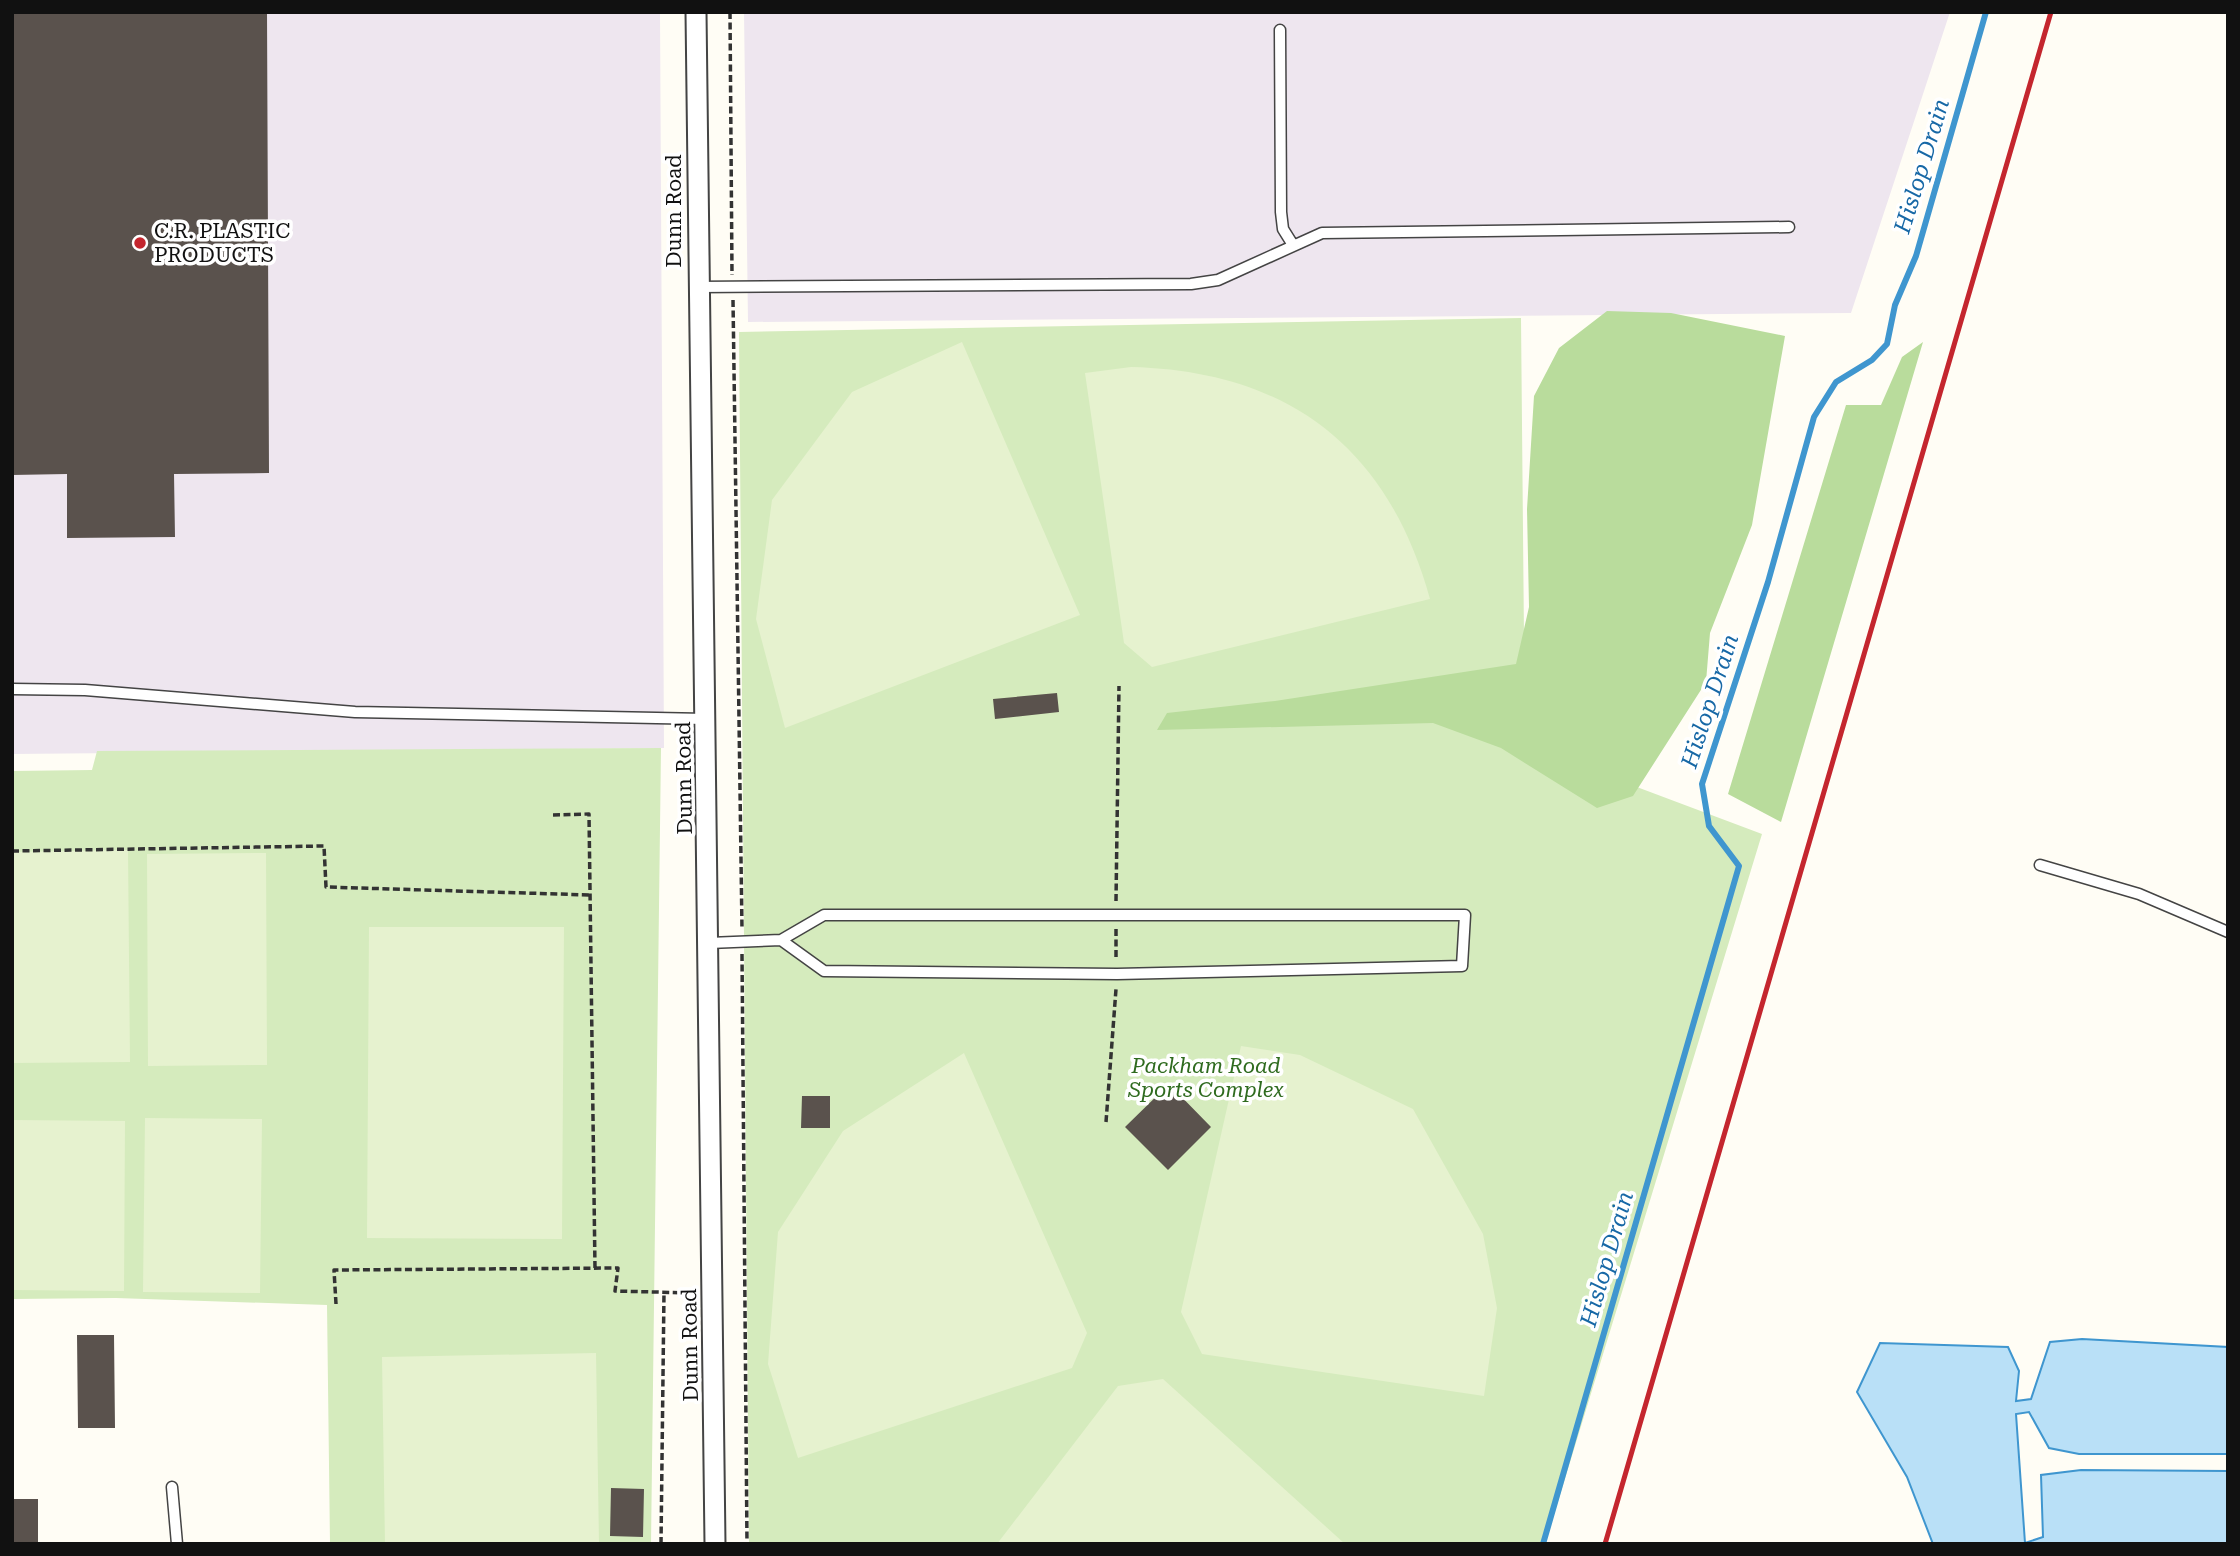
<svg xmlns="http://www.w3.org/2000/svg" width="2240" height="1556" viewBox="0 0 2240 1556" font-family="'Roboto Serif',serif">
<rect width="100%" height="100%" fill="#fffdf5"/>
<path fill="#eee6ef" d="M12,12H660L664,748L12,754Z
M744,12H1950L1851,313L748,322Z"/>
<path fill="#d5ebbd" d="M1521,318L1525,745L1762,834L1545,1544H749L739,332Z
M661,748L651,1544H330L327,1305L116,1298L12,1299V771L92,770L97,751Z"/>
<path fill="#b9dc9c" d="M1607,311L1671,313L1785,336L1752,525L1710,633L1706,682L1633,796L1597,808L1501,748L1433,723L1157,730L1167,713L1275,701L1516,664L1529,607L1527,509L1534,396L1559,348Z
M1923,342L1781,822L1728,794L1846,405H1881L1902,357Z"/>
<path fill="#e6f2cf" d="M962,342L1080,615L785,728L756,619L772,500L852,392Z
M1131,367C1288,371 1388,447 1430,599L1152,667L1124,643L1085,373Z
M128,850L130,1062L12,1063V852Z
M266,853L267,1065L148,1066L147,854Z
M369,927H564L562,1239L367,1238Z
M1241,1046L1300,1055L1413,1109L1483,1234L1497,1308L1484,1396L1202,1354L1181,1312Z
M964,1053L1087,1333L1072,1368L798,1458L768,1364L778,1232L843,1131Z
M145,1118L262,1119L260,1293L143,1292Z
M12,1120L125,1121L124,1291L12,1290Z
M596,1353L599,1544H385L382,1357Z
M1163,1379L1345,1544H997L1118,1386Z"/>
<path fill="#b9e0f7" stroke="#3f96cf" stroke-width="2" d="M2082,1339L2228,1347V1454H2079L2049,1448L2029,1412L2016,1414L2025,1543L2043,1537L2041,1475L2081,1470L2228,1471V1544H1933L1907,1477L1857,1392L1880,1343L2008,1347L2019,1371L2016,1401L2031,1399L2050,1342Z"/>
<g fill="none" stroke-linecap="round" stroke-linejoin="round">
<path stroke="#3f96cf" stroke-width="6" d="M1543,1544L1739,866L1709,826L1702,784L1768,582L1814,417L1836,382L1872,360L1887,344L1895,305L1916,256L1986,12"/>
</g>
<path fill="#5a524d" d="M12,12H267L269,473L174,474L175,537L67,538V474L12,475Z
M1057,693L1059,712L995,719L993,699Z
M1169,1084L1211,1127L1168,1170L1125,1127Z
M802,1096H830V1128H801Z
M77,1335H114L115,1428H78Z
M611,1488L644,1489L643,1537L610,1536Z
M12,1499H38V1544H12Z"/>
<g fill="none" stroke-linecap="round" stroke-linejoin="round">
<g stroke="#444" stroke-width="13">
<path id="service" d="M1280,30L1281,212L1283,229L1293,245
M698,287L1191,284L1218,280L1322,233L1789,227
M12,689L85,690L355,712L706,719
M2040,865L2139,894L2228,932
M709,943L781,940L824,915H1465L1462,966L1117,974L824,971L781,940
M172,1487L177,1544"/>
</g>
<g stroke="#444" stroke-width="23">
<path id="minor" d="M696,12L715,1544"/>
</g>
<path stroke="#333" stroke-width="3.5" stroke-dasharray="7 3.5" stroke-linecap="butt" d="M730,12L732,275
M733,300L742,929
M553,815L589,814L595,1269
M12,851L324,846L326,887L590,895
M1116,901L1119,686
M1116,929V960
M742,954L747,1544
M1106,1122L1116,989
M336,1304L334,1270L618,1268L615,1291L693,1293
M661,1544L664,1292"/>
<use href="#service" stroke="#fff" stroke-width="10"/>
<use href="#minor" stroke="#fff" stroke-width="19"/>
<path stroke="#c4262e" stroke-width="5" d="M1605,1544L2051,12"/>
</g>
<circle fill="#c4262e" stroke="#fff" stroke-width="2.5" cx="140" cy="243" r="7"/>
<g text-anchor="middle" dominant-baseline="central" stroke-width="7" stroke-linejoin="round" paint-order="stroke">
<g font-size="21" fill="#111" stroke="#fff">
<text transform="translate(674 211) rotate(-90)">Dunn Road</text>
<text transform="translate(684 778) rotate(-91)">Dunn Road</text>
<text transform="translate(690 1345) rotate(-91)">Dunn Road</text>
</g>
<g font-size="21" fill="#111" stroke="#fff" text-anchor="start">
<text x="154" y="231">C.R. PLASTIC<tspan x="154" dy="24">PRODUCTS</tspan></text>
</g>
<g font-size="21" font-style="italic" fill="#2f6b1f" stroke="#fff">
<text x="1206" y="1066">Packham Road<tspan x="1206" dy="24">Sports Complex</tspan></text>
</g>
<g font-size="23" font-style="italic" fill="#1768a6" stroke="#fff">
<text transform="translate(1922 166) rotate(-73)">Hislop Drain</text>
<text transform="translate(1710 701) rotate(-72)">Hislop Drain</text>
<text transform="translate(1607 1259) rotate(-74)">Hislop Drain</text>
</g>
</g>
<rect width="2240" height="1556" fill="none" stroke="#111111" stroke-width="28"/>
</svg>
